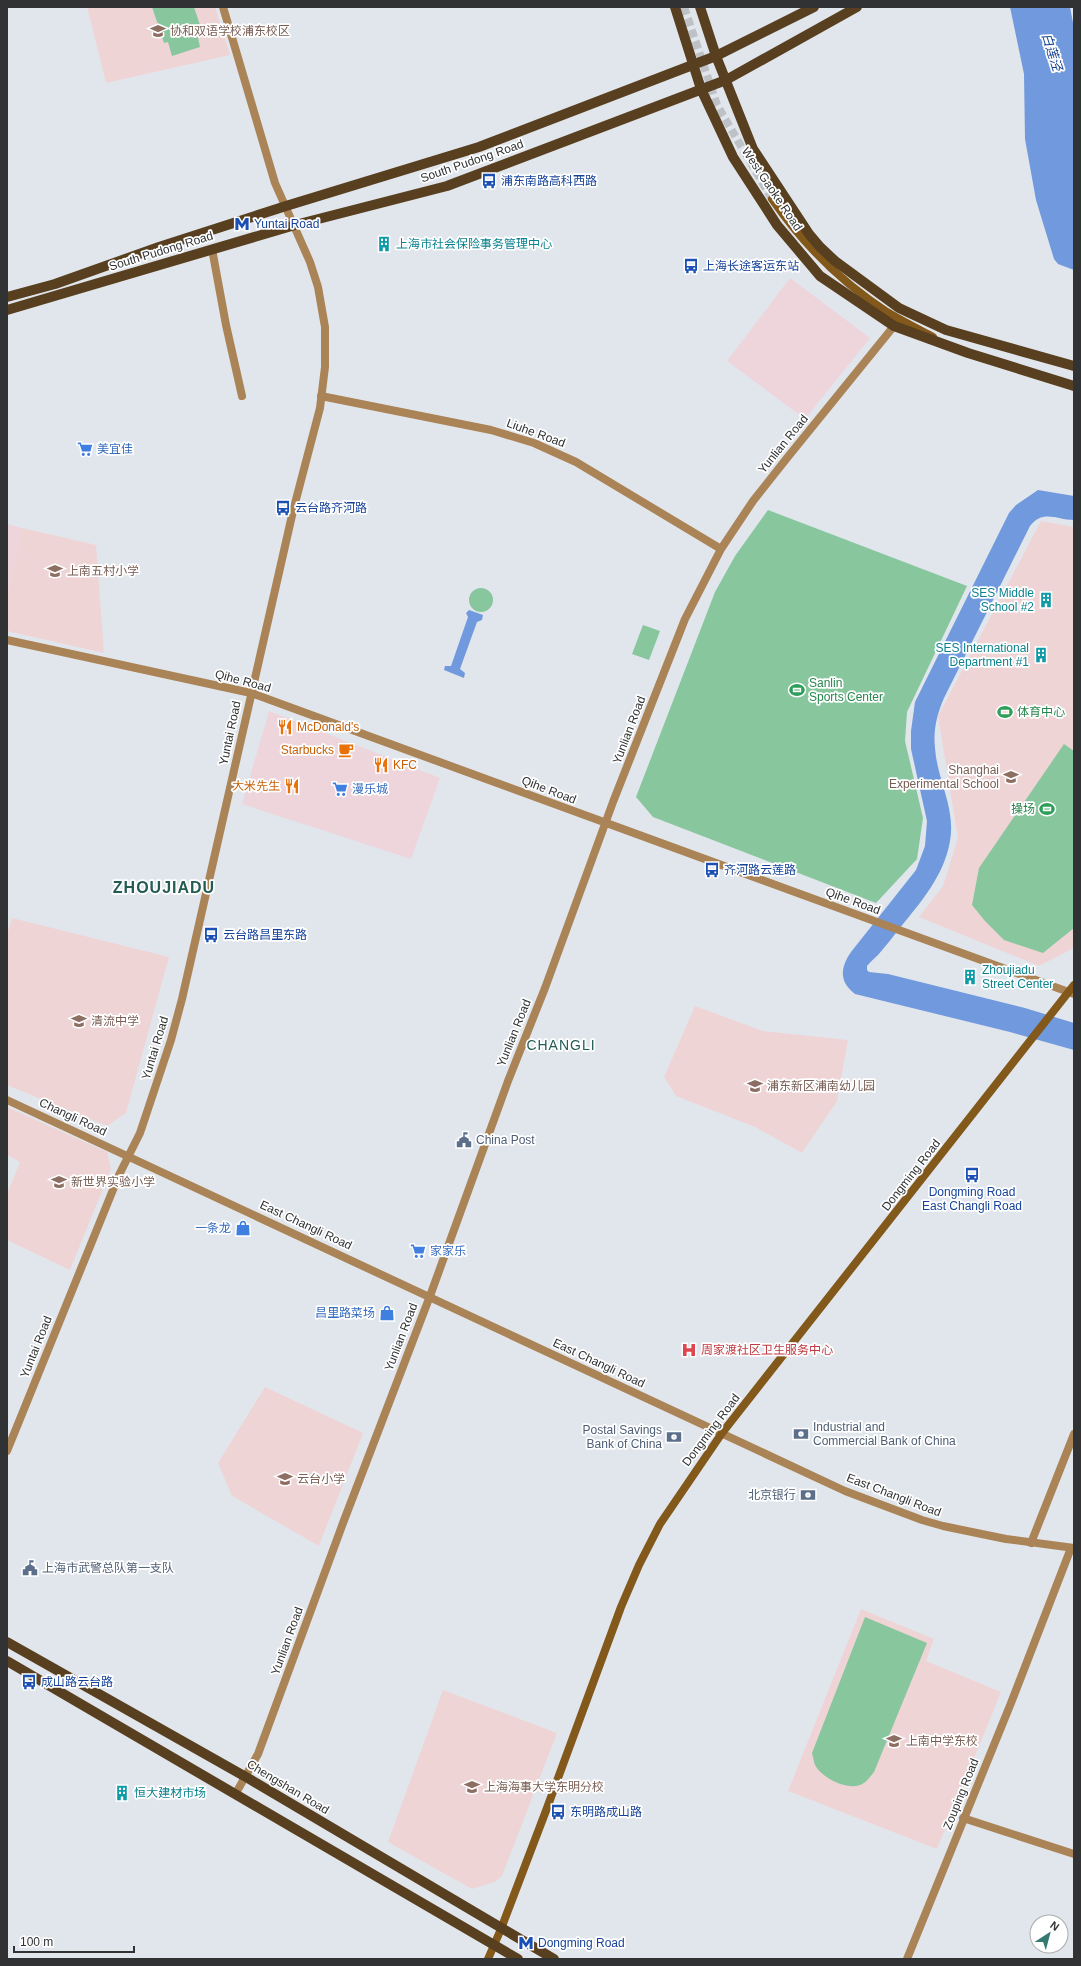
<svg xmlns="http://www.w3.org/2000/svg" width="1081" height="1966" viewBox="0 0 1081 1966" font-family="Arial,'Noto Sans SC',sans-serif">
<rect width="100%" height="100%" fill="#e1e6ec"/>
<path fill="#eed4db" d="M790,278L870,338L805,419L727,361Z
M7,524L22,528L7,598Z
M269,711L440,778L411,859L242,804Z"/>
<path fill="#efd4d6" d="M87,7H215L230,55L106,83Z
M1041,521L1074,527V948L1039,966L919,917L943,886L958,838L938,716Z
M22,528L96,545L104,653L7,631V598Z
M12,918L169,957L126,1113L107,1126L7,1085V934Z
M695,1006L763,1031L848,1040L837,1101L802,1153L755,1127L676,1096L664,1077Z
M7,1107L107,1152L111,1169L70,1270L7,1240V1194L20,1162L7,1155Z
M265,1387L363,1433L319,1546L232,1496L218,1463Z
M861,1609L934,1639L926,1661L1001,1692L937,1849L788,1791Z
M443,1690L557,1733L502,1876L495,1882L472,1889L388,1842Z"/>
<path fill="#88c69e" d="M152,7H194L202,31L197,33L200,47L172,56L168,42L164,43Z
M768,510L967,586L907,712L905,741L923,818L917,859L876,903L653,817L636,797L715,592L735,556Z
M469 600a12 12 0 1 1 24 0a12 12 0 1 1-24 0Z
M643,625L660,631L649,660L632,654Z
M1064,744L1074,751V928L1043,953L1004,940L985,921L972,905L979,868Z
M865,1617L927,1643L874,1772C870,1777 866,1783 860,1785C846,1790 822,1778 815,1765C814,1762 813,1757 812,1753Z"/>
<path fill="#7199de" d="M1010,7H1070L1074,28V270L1058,264L1054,259L1036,200L1025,139L1024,74Z
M1038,490L1074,496V520C1057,520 1043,509 1030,526L944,698C937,714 933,730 935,748C937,780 956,808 950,841C944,876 921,902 899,929C892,938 885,947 878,955C874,959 870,962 867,966V970L869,972L888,974L1025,1008L1074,1023V1050L1010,1032L855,994C839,982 840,968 851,952L916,870L925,846L927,821L911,749V731L915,702L1009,513L1016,505Z
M469,610L483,615L482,620L477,622L460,669L465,673L464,678L444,670L445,666H451L468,617L466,613Z"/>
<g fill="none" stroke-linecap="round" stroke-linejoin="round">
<path stroke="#bec2c7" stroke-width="8" stroke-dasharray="8 4" stroke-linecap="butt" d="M684,7L717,105L772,199"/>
<path stroke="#aa8457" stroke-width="8" d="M212,249L226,325L242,396
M321,396L491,430L534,443L576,462L721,549
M7,640L251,693L1074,994
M1031,1543L1074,1434
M236,1793L258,1754L343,1523L430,1296L508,1081L545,988L613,802L685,619L721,549L753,501L787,458L894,326
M907,1959L1011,1703L1071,1548"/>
<path stroke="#aa8457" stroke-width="8" d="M7,1100L845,1491L922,1520L943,1526L1006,1539L1074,1548
M7,1451L119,1175L140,1133L171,1040L182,999L293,511L320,408L325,367V327L318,287L310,262L275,183L223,7
M963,1818L1074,1854"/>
<path stroke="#82581b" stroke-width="8" d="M772,199C803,244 841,282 887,312C902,321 918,329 933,337
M488,1959L501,1929L547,1808L621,1607L639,1565L660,1524L722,1433L1074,985"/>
<path stroke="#583f1f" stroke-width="10" d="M675,7L701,89L733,157L777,225L820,276L894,326L968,353L1074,386
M700,7L716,56L753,149L809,234L820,247L835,261L899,308L946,330L1074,366
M7,297L55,284L159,247L286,206L479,147L716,56L814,7
M7,310L295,225L447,186L726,80L857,7
M7,1642L246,1777L554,1959
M7,1661L518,1959"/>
</g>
<defs>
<g id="school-bare" transform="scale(1.2)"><path d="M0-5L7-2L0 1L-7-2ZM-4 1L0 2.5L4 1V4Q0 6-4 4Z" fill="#8d6e63" stroke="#fff" stroke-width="2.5" paint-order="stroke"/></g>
<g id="bus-bare" transform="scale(1.2)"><path d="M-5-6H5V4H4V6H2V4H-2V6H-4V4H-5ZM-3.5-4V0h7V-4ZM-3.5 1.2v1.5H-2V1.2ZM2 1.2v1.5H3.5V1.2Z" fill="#1a4fb4" stroke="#fff" stroke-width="2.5" paint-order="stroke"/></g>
<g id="metro-bare" transform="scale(1.2)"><path d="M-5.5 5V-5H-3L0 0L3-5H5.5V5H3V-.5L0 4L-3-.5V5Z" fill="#1a4fb4" stroke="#fff" stroke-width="2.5" paint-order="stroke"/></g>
<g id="building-bare" transform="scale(1.2)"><path d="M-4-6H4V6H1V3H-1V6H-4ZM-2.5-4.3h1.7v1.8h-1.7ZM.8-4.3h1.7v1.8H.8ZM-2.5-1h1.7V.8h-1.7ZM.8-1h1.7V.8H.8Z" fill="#0f9aa8" stroke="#fff" stroke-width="2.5" paint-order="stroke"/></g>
<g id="supermarket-bare" transform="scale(1.2)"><path d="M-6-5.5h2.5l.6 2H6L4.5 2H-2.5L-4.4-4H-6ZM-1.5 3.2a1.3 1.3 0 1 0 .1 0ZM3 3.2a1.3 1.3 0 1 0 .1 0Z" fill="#3f7fe0" stroke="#fff" stroke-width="2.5" paint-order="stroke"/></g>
<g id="stadium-bare" transform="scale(1.2)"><path d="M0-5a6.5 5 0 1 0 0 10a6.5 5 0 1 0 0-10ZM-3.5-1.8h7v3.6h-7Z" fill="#2e9e5b" stroke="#fff" stroke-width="2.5" paint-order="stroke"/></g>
<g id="restaurant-bare" transform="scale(1.2)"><path d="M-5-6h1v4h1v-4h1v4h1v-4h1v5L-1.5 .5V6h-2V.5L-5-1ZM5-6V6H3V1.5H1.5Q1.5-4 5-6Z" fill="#e8710a" stroke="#fff" stroke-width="2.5" paint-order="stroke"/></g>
<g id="cafe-bare" transform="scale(1.2)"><path d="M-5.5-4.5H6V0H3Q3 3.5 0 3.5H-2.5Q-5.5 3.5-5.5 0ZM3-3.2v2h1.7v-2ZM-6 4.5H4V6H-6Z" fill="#e8710a" stroke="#fff" stroke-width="2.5" paint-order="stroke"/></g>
<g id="civic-bare" transform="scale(1.2)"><path d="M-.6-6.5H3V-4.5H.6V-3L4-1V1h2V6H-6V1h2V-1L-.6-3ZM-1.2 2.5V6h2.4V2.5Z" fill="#5c6f8a" stroke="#fff" stroke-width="2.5" paint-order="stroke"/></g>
<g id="shop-bare" transform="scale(1.2)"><path d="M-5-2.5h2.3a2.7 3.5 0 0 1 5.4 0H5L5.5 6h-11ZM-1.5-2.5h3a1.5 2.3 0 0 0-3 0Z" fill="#3f7fe0" stroke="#fff" stroke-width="2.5" paint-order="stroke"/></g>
<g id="hospital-bare" transform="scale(1.2)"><path d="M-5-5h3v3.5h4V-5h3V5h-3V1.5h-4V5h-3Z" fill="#e0444e" stroke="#fff" stroke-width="2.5" paint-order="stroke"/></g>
<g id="bank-bare" transform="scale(1.2)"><path d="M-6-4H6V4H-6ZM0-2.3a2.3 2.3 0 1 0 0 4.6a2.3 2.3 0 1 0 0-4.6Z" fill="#5c6f8a" stroke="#fff" stroke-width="2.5" paint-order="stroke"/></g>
<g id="university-bare" transform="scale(1.2)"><path d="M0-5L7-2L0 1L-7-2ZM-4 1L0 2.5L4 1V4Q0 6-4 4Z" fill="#8d6e63" stroke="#fff" stroke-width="2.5" paint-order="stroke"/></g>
</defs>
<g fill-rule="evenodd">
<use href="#school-bare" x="158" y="31"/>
<use href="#bus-bare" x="489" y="181"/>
<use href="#metro-bare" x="242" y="224"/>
<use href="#building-bare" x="384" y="244"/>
<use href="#bus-bare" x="691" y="266"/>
<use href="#supermarket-bare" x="85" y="449"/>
<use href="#bus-bare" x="283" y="508"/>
<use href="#school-bare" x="55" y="571"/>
<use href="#building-bare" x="1046" y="600"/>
<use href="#building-bare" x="1041" y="655"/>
<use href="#stadium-bare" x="797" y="690"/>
<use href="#stadium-bare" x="1005" y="712"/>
<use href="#restaurant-bare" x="285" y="727"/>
<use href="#cafe-bare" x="346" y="750"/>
<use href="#restaurant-bare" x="381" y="765"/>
<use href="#school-bare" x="1011" y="777"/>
<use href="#restaurant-bare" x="292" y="786"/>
<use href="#supermarket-bare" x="340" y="789"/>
<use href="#stadium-bare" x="1047" y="809"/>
<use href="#bus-bare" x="712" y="870"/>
<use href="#bus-bare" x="211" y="935"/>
<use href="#building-bare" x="970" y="977"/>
<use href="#school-bare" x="79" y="1021"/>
<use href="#school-bare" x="755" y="1086"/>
<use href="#civic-bare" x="464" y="1140"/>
<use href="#bus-bare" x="972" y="1175"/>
<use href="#school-bare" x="59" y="1182"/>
<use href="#shop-bare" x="243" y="1228"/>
<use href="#supermarket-bare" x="418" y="1251"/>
<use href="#shop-bare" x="387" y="1313"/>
<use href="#hospital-bare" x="689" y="1350"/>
<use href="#bank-bare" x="801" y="1434"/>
<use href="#bank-bare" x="674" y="1437"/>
<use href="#school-bare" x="285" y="1479"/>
<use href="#bank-bare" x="808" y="1495"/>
<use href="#civic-bare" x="30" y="1568"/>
<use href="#bus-bare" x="29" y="1682"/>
<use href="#school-bare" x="894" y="1741"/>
<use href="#university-bare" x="472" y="1787"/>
<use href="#building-bare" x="122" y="1793"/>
<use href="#bus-bare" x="558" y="1812"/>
<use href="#metro-bare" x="526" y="1943"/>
</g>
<g text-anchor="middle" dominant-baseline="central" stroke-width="3.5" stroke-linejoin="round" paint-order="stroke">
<g font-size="12" fill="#785e54" stroke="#fff" text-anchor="start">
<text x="170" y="31">协和双语学校浦东校区</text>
<text x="67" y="571">上南五村小学</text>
<text x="999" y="770" text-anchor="end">Shanghai<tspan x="999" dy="14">Experimental School</tspan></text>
<text x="91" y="1021">清流中学</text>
<text x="767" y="1086">浦东新区浦南幼儿园</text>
<text x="71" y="1182">新世界实验小学</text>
<text x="297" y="1479">云台小学</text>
<text x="906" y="1741">上南中学东校</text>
<text x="484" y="1787">上海海事大学东明分校</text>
</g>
<g font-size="12" fill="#303234" stroke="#fff">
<text transform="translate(472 161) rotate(-19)">South Pudong Road</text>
<text transform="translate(772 189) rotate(56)">West Gaoke Road</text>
<text transform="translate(161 251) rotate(-17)">South Pudong Road</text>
<text transform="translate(536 433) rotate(20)">Liuhe Road</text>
<text transform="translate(783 444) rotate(-51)">Yunlian Road</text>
<text transform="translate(243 681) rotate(15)">Qihe Road</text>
<text transform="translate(629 730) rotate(-69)">Yunlian Road</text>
<text transform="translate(230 733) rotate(-78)">Yuntai Road</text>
<text transform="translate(549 790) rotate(21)">Qihe Road</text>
<text transform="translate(853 901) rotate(20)">Qihe Road</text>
<text transform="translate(514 1033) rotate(-68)">Yunlian Road</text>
<text transform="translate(155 1048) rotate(-73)">Yuntai Road</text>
<text transform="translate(73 1117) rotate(25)">Changli Road</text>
<text transform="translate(911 1175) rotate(-52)">Dongming Road</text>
<text transform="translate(306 1225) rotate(25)">East Changli Road</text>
<text transform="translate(401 1337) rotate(-69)">Yunlian Road</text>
<text transform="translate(36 1347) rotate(-68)">Yuntai Road</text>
<text transform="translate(599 1363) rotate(25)">East Changli Road</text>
<text transform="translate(711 1430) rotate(-53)">Dongming Road</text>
<text transform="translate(894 1495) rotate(21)">East Changli Road</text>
<text transform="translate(287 1641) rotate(-70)">Yunlian Road</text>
<text transform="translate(288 1787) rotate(31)">Chengshan Road</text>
<text transform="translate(961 1794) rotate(-68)">Zouping Road</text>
</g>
<g font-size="12" fill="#164399" stroke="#fff" text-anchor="start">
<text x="501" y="181">浦东南路高科西路</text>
<text x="254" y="224">Yuntai Road</text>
<text x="703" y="266">上海长途客运东站</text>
<text x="295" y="508">云台路齐河路</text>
<text x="724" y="870">齐河路云莲路</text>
<text x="223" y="935">云台路昌里东路</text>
<text x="972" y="1192" text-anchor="middle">Dongming Road<tspan x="972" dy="14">East Changli Road</tspan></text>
<text x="41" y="1682">成山路云台路</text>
<text x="570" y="1812">东明路成山路</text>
<text x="538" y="1943">Dongming Road</text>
</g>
<g font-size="12" fill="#0d838f" stroke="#fff" text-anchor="start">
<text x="396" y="244">上海市社会保险事务管理中心</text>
<text x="1034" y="593" text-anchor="end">SES Middle<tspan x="1034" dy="14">School #2</tspan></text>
<text x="1029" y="648" text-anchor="end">SES International<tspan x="1029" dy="14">Department #1</tspan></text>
<text x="982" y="970">Zhoujiadu<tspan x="982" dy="14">Street Center</tspan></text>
<text x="134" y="1793">恒大建材市场</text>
</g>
<g font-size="12" fill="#366cbe" stroke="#fff" text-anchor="start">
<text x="97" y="449">美宜佳</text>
<text x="352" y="789">漫乐城</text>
<text x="231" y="1228" text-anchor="end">一条龙</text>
<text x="430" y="1251">家家乐</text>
<text x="375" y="1313" text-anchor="end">昌里路菜场</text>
</g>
<g font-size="12" fill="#27864d" stroke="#fff" text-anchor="start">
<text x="809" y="683">Sanlin<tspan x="809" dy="14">Sports Center</tspan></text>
<text x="1017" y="712">体育中心</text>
<text x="1035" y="809" text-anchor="end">操场</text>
</g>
<g font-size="12" fill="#c56008" stroke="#fff" text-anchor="start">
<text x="297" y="727">McDonald's</text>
<text x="334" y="750" text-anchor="end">Starbucks</text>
<text x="393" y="765">KFC</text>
<text x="280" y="786" text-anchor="end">大米先生</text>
</g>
<g font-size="12" fill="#4e5e75" stroke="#fff" text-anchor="start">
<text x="476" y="1140">China Post</text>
<text x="813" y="1427">Industrial and<tspan x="813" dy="14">Commercial Bank of China</tspan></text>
<text x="662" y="1430" text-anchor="end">Postal Savings<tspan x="662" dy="14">Bank of China</tspan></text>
<text x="796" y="1495" text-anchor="end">北京银行</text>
<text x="42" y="1568">上海市武警总队第一支队</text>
</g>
<g font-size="12" fill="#be3a42" stroke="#fff" text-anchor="start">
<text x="701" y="1350">周家渡社区卫生服务中心</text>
</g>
<g font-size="13" font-style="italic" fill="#174495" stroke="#fff">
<text transform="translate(1052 52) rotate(72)">白莲泾</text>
</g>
<g font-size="14" letter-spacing="1" fill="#245c54" stroke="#fff">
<text x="561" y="1045">CHANGLI</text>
</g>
<g font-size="16" font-weight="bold" letter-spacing="1" fill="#245c54" stroke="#fff">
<text x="164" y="887">ZHOUJIADU</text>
</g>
</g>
<rect width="1081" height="1966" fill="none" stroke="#303234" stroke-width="16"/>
<g transform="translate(1049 1934) rotate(36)"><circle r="19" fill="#ffffff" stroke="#acadae"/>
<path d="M0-3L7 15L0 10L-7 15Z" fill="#347a71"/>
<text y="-6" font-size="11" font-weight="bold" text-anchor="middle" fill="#303234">N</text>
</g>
<path d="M14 1946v6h120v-6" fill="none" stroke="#303234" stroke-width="2"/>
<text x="20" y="1946" font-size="12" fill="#303234" stroke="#ffffff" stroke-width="3" paint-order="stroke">100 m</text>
</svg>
